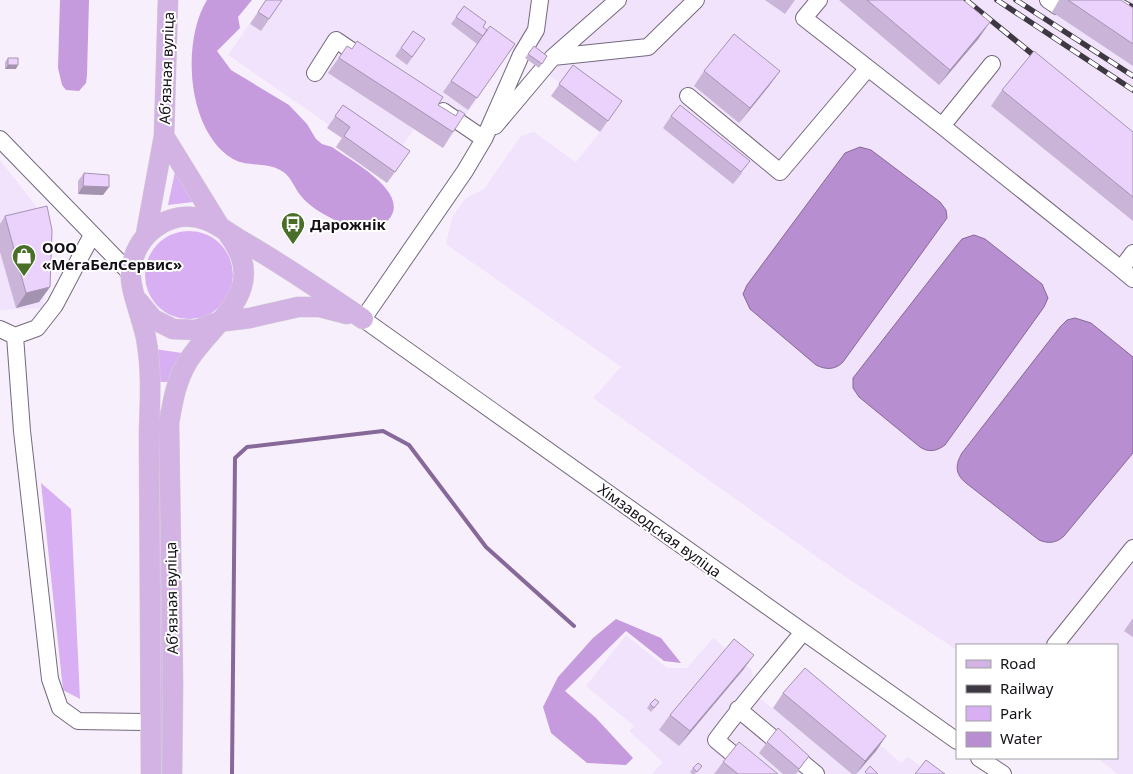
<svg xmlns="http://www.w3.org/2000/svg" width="1133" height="774" viewBox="0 0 1133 774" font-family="'Noto Sans',sans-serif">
<rect width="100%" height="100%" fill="#f8effd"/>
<path fill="#f1e3fb" d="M266,0H1133V774H1118L1097,758H1117V645H957V650L844,576L593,398L621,367L446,244L452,217L466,198L484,189L521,136L534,132L576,162L600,132L551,96L560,83L512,49L443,148L414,129L394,157L402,162L387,183L335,147L342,138L327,128L329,125L228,55Z
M0,160L47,220L43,308L0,310Z
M626,635L667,668H687L713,638L752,670L753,685L749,690L772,708L814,688L901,763L908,757L932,774H652L663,762L629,731L634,726L586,686Z"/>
<path fill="#d8aff2" d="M176,167L193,202L168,205Z
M145 275a44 44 0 1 1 88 0a44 44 0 1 1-88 0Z
M155,349L182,353L168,382H159Z
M162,410L165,774H161L157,412Z
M41,483L71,509L80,699L63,690Z"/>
<path fill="#c59bde" d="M60,0H89L87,75L86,83L79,91L66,90L62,85L58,68Z
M207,0H252L238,17L240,28L217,51L231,70L289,105L307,124L316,139L322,144L332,147C351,161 419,196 384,224C376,231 366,233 356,229C338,222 313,211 301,196C294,188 291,175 280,170C266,162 247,167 233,159C187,132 181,42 207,0Z
M616,619L661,638L681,663L664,661L626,631L565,691L596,718L633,758L626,765L587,763L551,733L543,707L558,677L593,638Z"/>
<path fill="#b78ed0" stroke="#866899" d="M860,147L871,150L940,202L946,210L947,218L843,362C835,370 826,370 816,365L750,309L743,294L747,285L845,153Z
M974,235L985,239L1042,284L1048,298L1044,307L945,445C937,451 929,453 920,447L859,397L853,388V378L957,245L962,239Z
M1075,318L1091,323L1133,357V453L1064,536C1057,543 1048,544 1039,540L966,483C955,474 955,465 962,453L1060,327L1067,320Z"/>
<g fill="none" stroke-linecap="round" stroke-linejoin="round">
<path stroke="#866899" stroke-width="4" d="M232,774L235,458L247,447L383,431L409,445L486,547L574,626"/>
<g stroke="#75697d" stroke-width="18">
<path id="minor" d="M540,0L536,30L521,55L484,139L465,171L363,319L957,741
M819,0L804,18L942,126L992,64
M1048,0L1057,6
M553,57L618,0
M315,73L336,40L364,59
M688,96L780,172L868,68
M443,111L484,139
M495,126L553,57L648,47L696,0
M942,126L1121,269L1133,253
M0,139L130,273
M1121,269L1133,279
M0,329L15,336L22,431L50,679L60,708L78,721L144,722
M15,336L37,328L55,305L92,235
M1055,645L1133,548
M738,709L816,774
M979,758L1003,774
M757,774L716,740C743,703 774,668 803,632"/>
</g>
<g stroke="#d5d4d5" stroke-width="21">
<path id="major" d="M164,136L220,227
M146,234L164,136L168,0
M138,301L153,319L173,329L196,330L218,322L250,318L298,307H320L347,314
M151,774L149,433C150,401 152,370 146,338C143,321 129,288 131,272C133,235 170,207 206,220C219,225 230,234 242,241C284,265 323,292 363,319
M172,774L173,684L169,423C173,400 176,381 188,361C216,318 271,290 228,234"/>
</g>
<use href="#minor" stroke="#fff" stroke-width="16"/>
<use href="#major" stroke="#d2b3e4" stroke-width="20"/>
<g stroke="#3e3842" stroke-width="5.5">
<path id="rail" d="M966,0L1042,62
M997,0L1133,90
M1016,0L1133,76
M1119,0L1133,7"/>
</g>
<use href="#rail" stroke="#fff" stroke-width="4" stroke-dasharray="11" stroke-linecap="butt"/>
</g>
<path fill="#cab5d9" d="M266,0H282L261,31L250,24Z
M765,0H795L785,14Z
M839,0H963L979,38L939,85Z
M1059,0H1121L1133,8V66L1052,12Z
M464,6L483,27L487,30L515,44L468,110L443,92L477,44L451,24Z
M413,31L425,39L407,65L395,56Z
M347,46L438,105L453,132L443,148L328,73Z
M534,46L547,56L539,68L525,58Z
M8,58L16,69H5V62Z
M573,65L622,101L600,132L551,96Z
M704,71H780L769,86L739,123L694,86Z
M1002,90L1133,132V221L991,106Z
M343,105L410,151L387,183L336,147L342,138L327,128Z
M671,116L742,173L733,184L663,128Z
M84,173L109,187L103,195L78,194V181Z
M5,216L50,287L39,302L16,308L0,252V224Z
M1133,618V637L1124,631Z
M754,655L743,670L679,746L659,730L670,715Z
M783,693L886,736L876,751L856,774H852L773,708Z
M650,704L656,706L651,712L647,708Z
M767,742L809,756L796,774H783L759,753Z
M723,762L778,774H714Z
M702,766L695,774H692L690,772L693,768Z"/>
<path fill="#a493b0" d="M990,22L979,38L939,85L950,70Z
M8,65H18L16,69H5Z
M780,71L769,86L739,123L750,108Z
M83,186L109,187L103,195L78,194Z
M50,287L39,302L16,308L26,293Z
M754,655L743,670L679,746L690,731Z
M886,736L876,751L856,774L865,761Z"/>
<path fill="#ebd2fc" stroke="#a493b0" d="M266,0H282L269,19L258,12Z
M867,0H963L990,22L950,70Z
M1068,0H1121L1133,8V44Z
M464,6L486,22L483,27L487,30L483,36L456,17Z
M490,26L515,44L477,98L451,81Z
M413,31L425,39L412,57L401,48Z
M734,34L780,71L750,108L704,71Z
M357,41L443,97L438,105L456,116L459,110L465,114L453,132L339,58L347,46L352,49Z
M534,46L547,56L542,64L528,54Z
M1034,51L1133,132V197L1002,90Z
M8,58H18V65H8Z
M573,65L622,101L608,121L559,84Z
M343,105L410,151L395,172L344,136L350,127L335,116Z
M680,105L750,161L741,172L671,116Z
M84,173L109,175V187L83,186Z
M47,206L52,230L50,287L26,293L5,216Z
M734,639L754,655L690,731L670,715Z
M805,668L886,736L865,761L783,693Z
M655,699L659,702L654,708L650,704Z
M778,728L809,756L799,769L767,742Z
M739,742L778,774H738L723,762Z
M926,760L945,774H915Z
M698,763L702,766L697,772L693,768Z
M870,766L878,774H867L865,772Z"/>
<defs>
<g id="bus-pin" transform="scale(1.25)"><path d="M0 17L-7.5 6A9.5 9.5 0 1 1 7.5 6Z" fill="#496e27" stroke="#fff"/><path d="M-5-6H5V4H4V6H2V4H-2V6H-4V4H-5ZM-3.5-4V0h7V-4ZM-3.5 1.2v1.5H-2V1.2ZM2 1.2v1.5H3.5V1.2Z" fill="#fff"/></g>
<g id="shop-pin" transform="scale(1.25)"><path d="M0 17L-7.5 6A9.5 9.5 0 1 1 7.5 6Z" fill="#496e27" stroke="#fff"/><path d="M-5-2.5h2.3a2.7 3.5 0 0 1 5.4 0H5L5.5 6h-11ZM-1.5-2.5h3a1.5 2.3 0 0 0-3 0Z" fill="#fff"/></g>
</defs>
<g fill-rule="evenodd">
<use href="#bus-pin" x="293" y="224"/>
<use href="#shop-pin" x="24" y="256"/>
</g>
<g text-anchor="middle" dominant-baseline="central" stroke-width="4" stroke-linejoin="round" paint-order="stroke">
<g font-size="15" fill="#151018" stroke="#fff">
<text transform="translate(166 68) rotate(-88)">Абʼязная вуліца</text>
<text transform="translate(660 530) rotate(36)">Хімзаводская вуліца</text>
<text transform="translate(171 598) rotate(-91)">Абʼязная вуліца</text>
</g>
<g font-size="15" font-weight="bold" fill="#151018" stroke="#fff" text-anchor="start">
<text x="310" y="224">Дарожнік</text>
<text x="42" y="247">ООО<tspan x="42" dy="17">«МегаБелСервис»</tspan></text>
</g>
</g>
<rect x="956" y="644" width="162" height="115" fill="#ffffff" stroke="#a19fa3"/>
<rect x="966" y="660" width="25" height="8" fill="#d2b3e4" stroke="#a19fa3"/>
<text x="1000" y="669" font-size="15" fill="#151018">Road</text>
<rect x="966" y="685" width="25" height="8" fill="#3e3842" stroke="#a19fa3"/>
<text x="1000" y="694" font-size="15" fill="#151018">Railway</text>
<rect x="966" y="706" width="25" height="15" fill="#d8aff2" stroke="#a19fa3"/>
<text x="1000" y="719" font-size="15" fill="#151018">Park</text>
<rect x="966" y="732" width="25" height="15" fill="#b78ed0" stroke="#a19fa3"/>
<text x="1000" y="744" font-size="15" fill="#151018">Water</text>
</svg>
